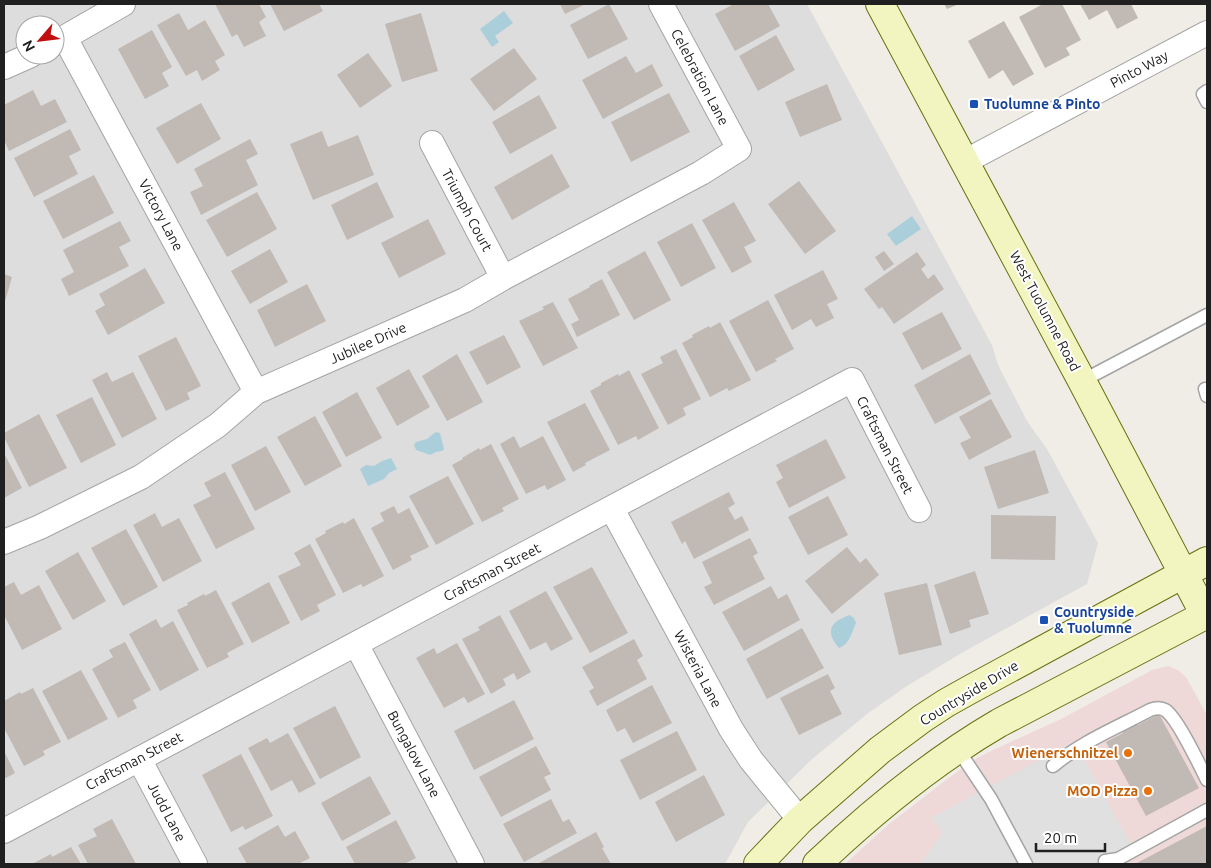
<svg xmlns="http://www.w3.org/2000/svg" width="1211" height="868" viewBox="0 0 1211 868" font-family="Ubuntu,sans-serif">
<rect width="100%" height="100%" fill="#f0ede7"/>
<path fill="#dedddd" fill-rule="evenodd" d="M4,4H807L992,345L998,365L1027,421L1047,449L1098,543L1087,584L965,651L907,686L867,714L811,760L748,822L725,864H4ZM25,25H55V55H25Z"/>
<path fill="#efd9d8" d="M1168,666L1178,670L1186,677L1207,715V864H845L888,825L946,780L977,758L993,750L1061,719L1152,670Z"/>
<path fill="#e0e0e0" d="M1074,741L1138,857L1124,864H917L922,862L942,833L931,818Z"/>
<path fill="#abcfda" d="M504,11L513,23L495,36L499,42L492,47L480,29Z
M912,216L921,229L896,246L887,234Z
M436,432L440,433L444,449L442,451L436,452L430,455L416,450L414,445L416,442L427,439L433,434Z
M391,458L397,469L389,473L384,479L368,486L360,469L366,465L374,466L382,461Z
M850,615L854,618L856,623C852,632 849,645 839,648C824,631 831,621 850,615Z"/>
<path fill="#c0b9b4" d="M215,4H259L266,17L259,22L266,36L244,47L237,34L232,37Z
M270,4H319L323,11L284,31Z
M560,4H586L565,14Z
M609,4L628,39L588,59L570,25Z
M734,4H768L780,26L735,51L715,14Z
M944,4H959L947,9Z
M1043,4H1062L1081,40L1066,48L1070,55L1045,68L1019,17Z
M1080,4H1131L1138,18L1117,29L1107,10L1089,20Z
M179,13L188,30L205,20L225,55L215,61L220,70L202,81L197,70L186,76L157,25Z
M421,13L438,71L402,82L385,24Z
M1004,21L1034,74L1013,86L1003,70L989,79L968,41Z
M152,30L172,67L162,73L169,86L145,99L118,49Z
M776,35L795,70L758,91L739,56Z
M514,48L537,79L494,111L470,79Z
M368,53L392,86L360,108L337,75Z
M626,56L636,73L652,64L663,86L603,119L582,80Z
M827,84L842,120L800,137L785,102Z
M33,90L41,106L55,99L67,122L9,151L4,140V105Z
M669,93L690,132L631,162L611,122Z
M539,95L557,128L510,154L492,122Z
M201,103L221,139L177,164L156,128Z
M70,129L81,150L69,156L78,174L34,197L14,158Z
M322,131L328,147L358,135L374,175L313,200L290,144Z
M250,139L258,154L246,160L258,185L201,215L190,192L203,186L194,169Z
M552,154L570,187L512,220L494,187Z
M94,175L114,213L63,239L43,201Z
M799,181L836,231L805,254L768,204Z
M377,182L394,217L347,240L331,205Z
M257,192L277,229L227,257L206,220Z
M734,202L756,241L744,247L752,262L732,273L702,220Z
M428,219L446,254L399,278L381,243Z
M120,221L131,241L119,247L129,266L69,296L61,279L74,272L63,250Z
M692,223L716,268L681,287L657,242Z
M270,249L288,282L250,304L231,271Z
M645,251L671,300L634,320L607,272Z
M884,251L894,264L884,271L875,257Z
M917,252L926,265L921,269L928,279L934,274L944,289L894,324L882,307L879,309L864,289Z
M145,268L165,303L108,335L95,311L105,305L99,294Z
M823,270L838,299L827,304L834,318L816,327L811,319L792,330L774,295Z
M4,274L12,277L4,305Z
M602,279L620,315L577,337L571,324L579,320L568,299L590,287L589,286Z
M307,284L326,321L275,347L257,310Z
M768,300L794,349L775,359L777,361L756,372L729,321Z
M553,302L578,348L543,366L519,321L544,309L542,307Z
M942,312L962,349L922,370L902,333Z
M720,322L751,380L729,391L727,388L710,397L682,343L693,337L692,335L709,326L710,328Z
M504,335L521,367L487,385L469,352Z
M176,337L201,386L187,393L190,399L166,411L138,356Z
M676,349L701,399L683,408L686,415L668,425L641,374L663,363L660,357Z
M457,354L483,402L447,421L422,376Z
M970,354L991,394L935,424L914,385Z
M409,369L430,407L397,426L376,388Z
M629,370L659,428L638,440L636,436L618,445L590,391L601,385V383L618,374L619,376Z
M107,372L112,382L133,372L157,419L122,438L92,380Z
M357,392L382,438L346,457L322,412Z
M92,397L116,445L81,463L56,415Z
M991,399L1012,437L969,460L960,443L971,438L959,417Z
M585,403L610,450L585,463L586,465L573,472L547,422Z
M39,414L67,468L29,487L4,437V433Z
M315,416L342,466L305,486L277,437Z
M514,436L520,448L543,436L566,480L547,490L545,485L526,494L500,444Z
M826,439L846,478L789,508L776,482L783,478L776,465Z
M491,444L519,499L502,508L504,511L482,522L452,465L463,459L462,458L479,448L480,450Z
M266,446L291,492L255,511L231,465Z
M1035,450L1049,493L998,509L984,467Z
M4,453L22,488L4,498Z
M225,472L255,529L216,549L193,505L211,496L204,483Z
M448,476L474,524L436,545L409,496Z
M729,492L735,504L728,508L735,520L742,516L749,530L694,559L685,541L682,544L671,522Z
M828,496L848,535L808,555L788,517Z
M394,506L398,514L409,508L429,547L410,556L412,560L393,570L371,528L384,521L380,513Z
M155,513L162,527L179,518L202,561L163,582L133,525Z
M991,515L1056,516L1055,560L991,559Z
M354,518L384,576L363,587L361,584L343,593L315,539L326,533L325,531L343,522L344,524Z
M126,529L158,587L123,606L91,548Z
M750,538L758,553L753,556L765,579L714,605L704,587L712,583L702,562Z
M310,544L336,595L317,605L320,611L301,621L278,576L301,565L294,553Z
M847,547L860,563L866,558L879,575L832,614L805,581Z
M78,552L106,601L73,620L45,571Z
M592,567L628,633L590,653L553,587Z
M975,571L989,614L969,620L971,627L950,634L934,585Z
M14,582L21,595L39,585L62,629L22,650L4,615V587Z
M269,582L290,623L252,643L231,603Z
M927,583L942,645L899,655L884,593Z
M771,586L778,599L787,594L800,620L744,651L722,612Z
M216,590L244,644L227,653L229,657L207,668L177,610L188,605L187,603L204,594L205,596Z
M546,591L573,639L551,651L546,642L530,650L509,611Z
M500,615L531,672L517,680L514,673L503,679L506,685L491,694L462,639L480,630L478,627Z
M156,619L161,628L173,621L199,670L160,691L129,634Z
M802,628L824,668L767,699L746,659Z
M634,639L643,656L637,660L647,679L597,706L589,691L594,688L582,667Z
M125,642L151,690L133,700L137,708L118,718L92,669L113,657L109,650Z
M457,643L485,694L468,703L464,697L444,708L416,658L434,648L437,654Z
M81,670L108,719L68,740L42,691Z
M828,674L835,688L830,691L842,714L799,735L780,698Z
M652,685L672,723L633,743L625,728L617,732L606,710Z
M33,688L61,742L43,751L45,755L24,766L4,728V701L20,692L21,694Z
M514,700L534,739L474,770L454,731Z
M335,706L361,757L320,779L293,728Z
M1159,714L1199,788L1146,816L1106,742L1123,733L1121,728L1136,720L1138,725Z
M677,731L697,770L640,800L620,760Z
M288,733L316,784L299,793L292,780L271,791L248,748L267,738L270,743Z
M536,746L551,774L544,777L551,790L501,817L479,777Z
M4,751L15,773L4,779Z
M241,754L273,816L245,830L243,826L231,832L202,775Z
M704,775L725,815L676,842L655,802Z
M370,776L391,814L342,841L321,803Z
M551,799L563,822L569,819L577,833L524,862L503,824Z
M112,819L136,864H88L78,845L97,836L93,829Z
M396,820L416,858L404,864H355L346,847Z
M278,825L285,837L295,831L310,858L298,864H247L238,848Z
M1207,826V864H1135Z
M596,832L604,847L602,848L611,864H540L539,863Z
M71,847L81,864H32L51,854L52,857Z"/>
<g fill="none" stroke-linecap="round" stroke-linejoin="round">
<g stroke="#a4a4a4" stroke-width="15">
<path id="lane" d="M1207,91L1203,94L1207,102
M1082,381L1207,315
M1205,389L1207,396
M957,748L991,799L1026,864
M1053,766C1081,742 1118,727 1150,710C1155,708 1160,707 1165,710C1177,717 1200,766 1207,780
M1105,861L1118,859L1207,810"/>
</g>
<g stroke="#a4a4a4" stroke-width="26">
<path id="street" d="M65,38L256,392
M55,43L123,4
M4,67L31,55
M432,143L503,278
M966,161L1207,33
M612,509L731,729L751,760L800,820
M4,542L40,527L141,477L218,425L256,392L465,300L503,278L701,173L739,149L661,4
M356,644L472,864
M139,759L195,864
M4,831L852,380L919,510"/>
</g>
<g stroke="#66710d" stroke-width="30">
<path id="secondary" d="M880,4L1082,381L1205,615
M758,864L800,820L880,750L923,718L946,703L971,689L1207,561
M817,864C873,811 932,762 999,723L1207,614"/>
</g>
<use href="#lane" stroke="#fff" stroke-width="12"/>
<use href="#street" stroke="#fff" stroke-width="24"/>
<use href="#secondary" stroke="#f3f5c0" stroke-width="28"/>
</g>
<g fill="#1a4fb4" stroke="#fff" stroke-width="2">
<rect x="969" y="99" width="10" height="10" rx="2.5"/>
<rect x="1039" y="615" width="10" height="10" rx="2.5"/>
</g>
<g fill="#e8710a" stroke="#fff" stroke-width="2">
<circle cx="1128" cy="753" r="5"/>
<circle cx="1148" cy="791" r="5"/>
</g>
<g text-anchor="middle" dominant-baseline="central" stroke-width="4" stroke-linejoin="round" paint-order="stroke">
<g font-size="14" fill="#202020" stroke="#fff">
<text transform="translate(1139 69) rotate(-28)">Pinto Way</text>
<text transform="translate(700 77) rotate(62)">Celebration Lane</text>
<text transform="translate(467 210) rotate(62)">Triumph Court</text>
<text transform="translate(161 215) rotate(62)">Victory Lane</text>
<text transform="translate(1045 311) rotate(62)">West Tuolumne Road</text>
<text transform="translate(368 343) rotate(-24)">Jubilee Drive</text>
<text transform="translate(885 445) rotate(63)">Craftsman Street</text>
<text transform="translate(492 572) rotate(-28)">Craftsman Street</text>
<text transform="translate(698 669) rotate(62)">Wisteria Lane</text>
<text transform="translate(969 693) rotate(-31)">Countryside Drive</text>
<text transform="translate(414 754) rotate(62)">Bungalow Lane</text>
<text transform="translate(134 761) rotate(-28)">Craftsman Street</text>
<text transform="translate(167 812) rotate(62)">Judd Lane</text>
</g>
<g font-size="14" font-weight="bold" fill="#164399" stroke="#fff" text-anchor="start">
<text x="984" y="104">Tuolumne &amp; Pinto</text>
<text x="1054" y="612">Countryside<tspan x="1054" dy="16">&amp; Tuolumne</tspan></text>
</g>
<g font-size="14" font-weight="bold" fill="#c56008" stroke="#fff" text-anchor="end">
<text x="1118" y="753">Wienerschnitzel</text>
<text x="1138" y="791">MOD Pizza</text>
</g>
</g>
<rect width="1211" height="868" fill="none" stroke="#202020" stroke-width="10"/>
<g transform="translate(40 40) rotate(242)"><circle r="24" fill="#ffffff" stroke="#a6a6a6"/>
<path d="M0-4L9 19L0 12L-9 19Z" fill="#c10f0f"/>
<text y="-8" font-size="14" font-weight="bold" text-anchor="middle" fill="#202020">N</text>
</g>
<path d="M1036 843v8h69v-8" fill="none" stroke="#202020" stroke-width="2.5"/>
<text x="1044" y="843" font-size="15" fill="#202020" stroke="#ffffff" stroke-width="4" paint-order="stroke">20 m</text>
</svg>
